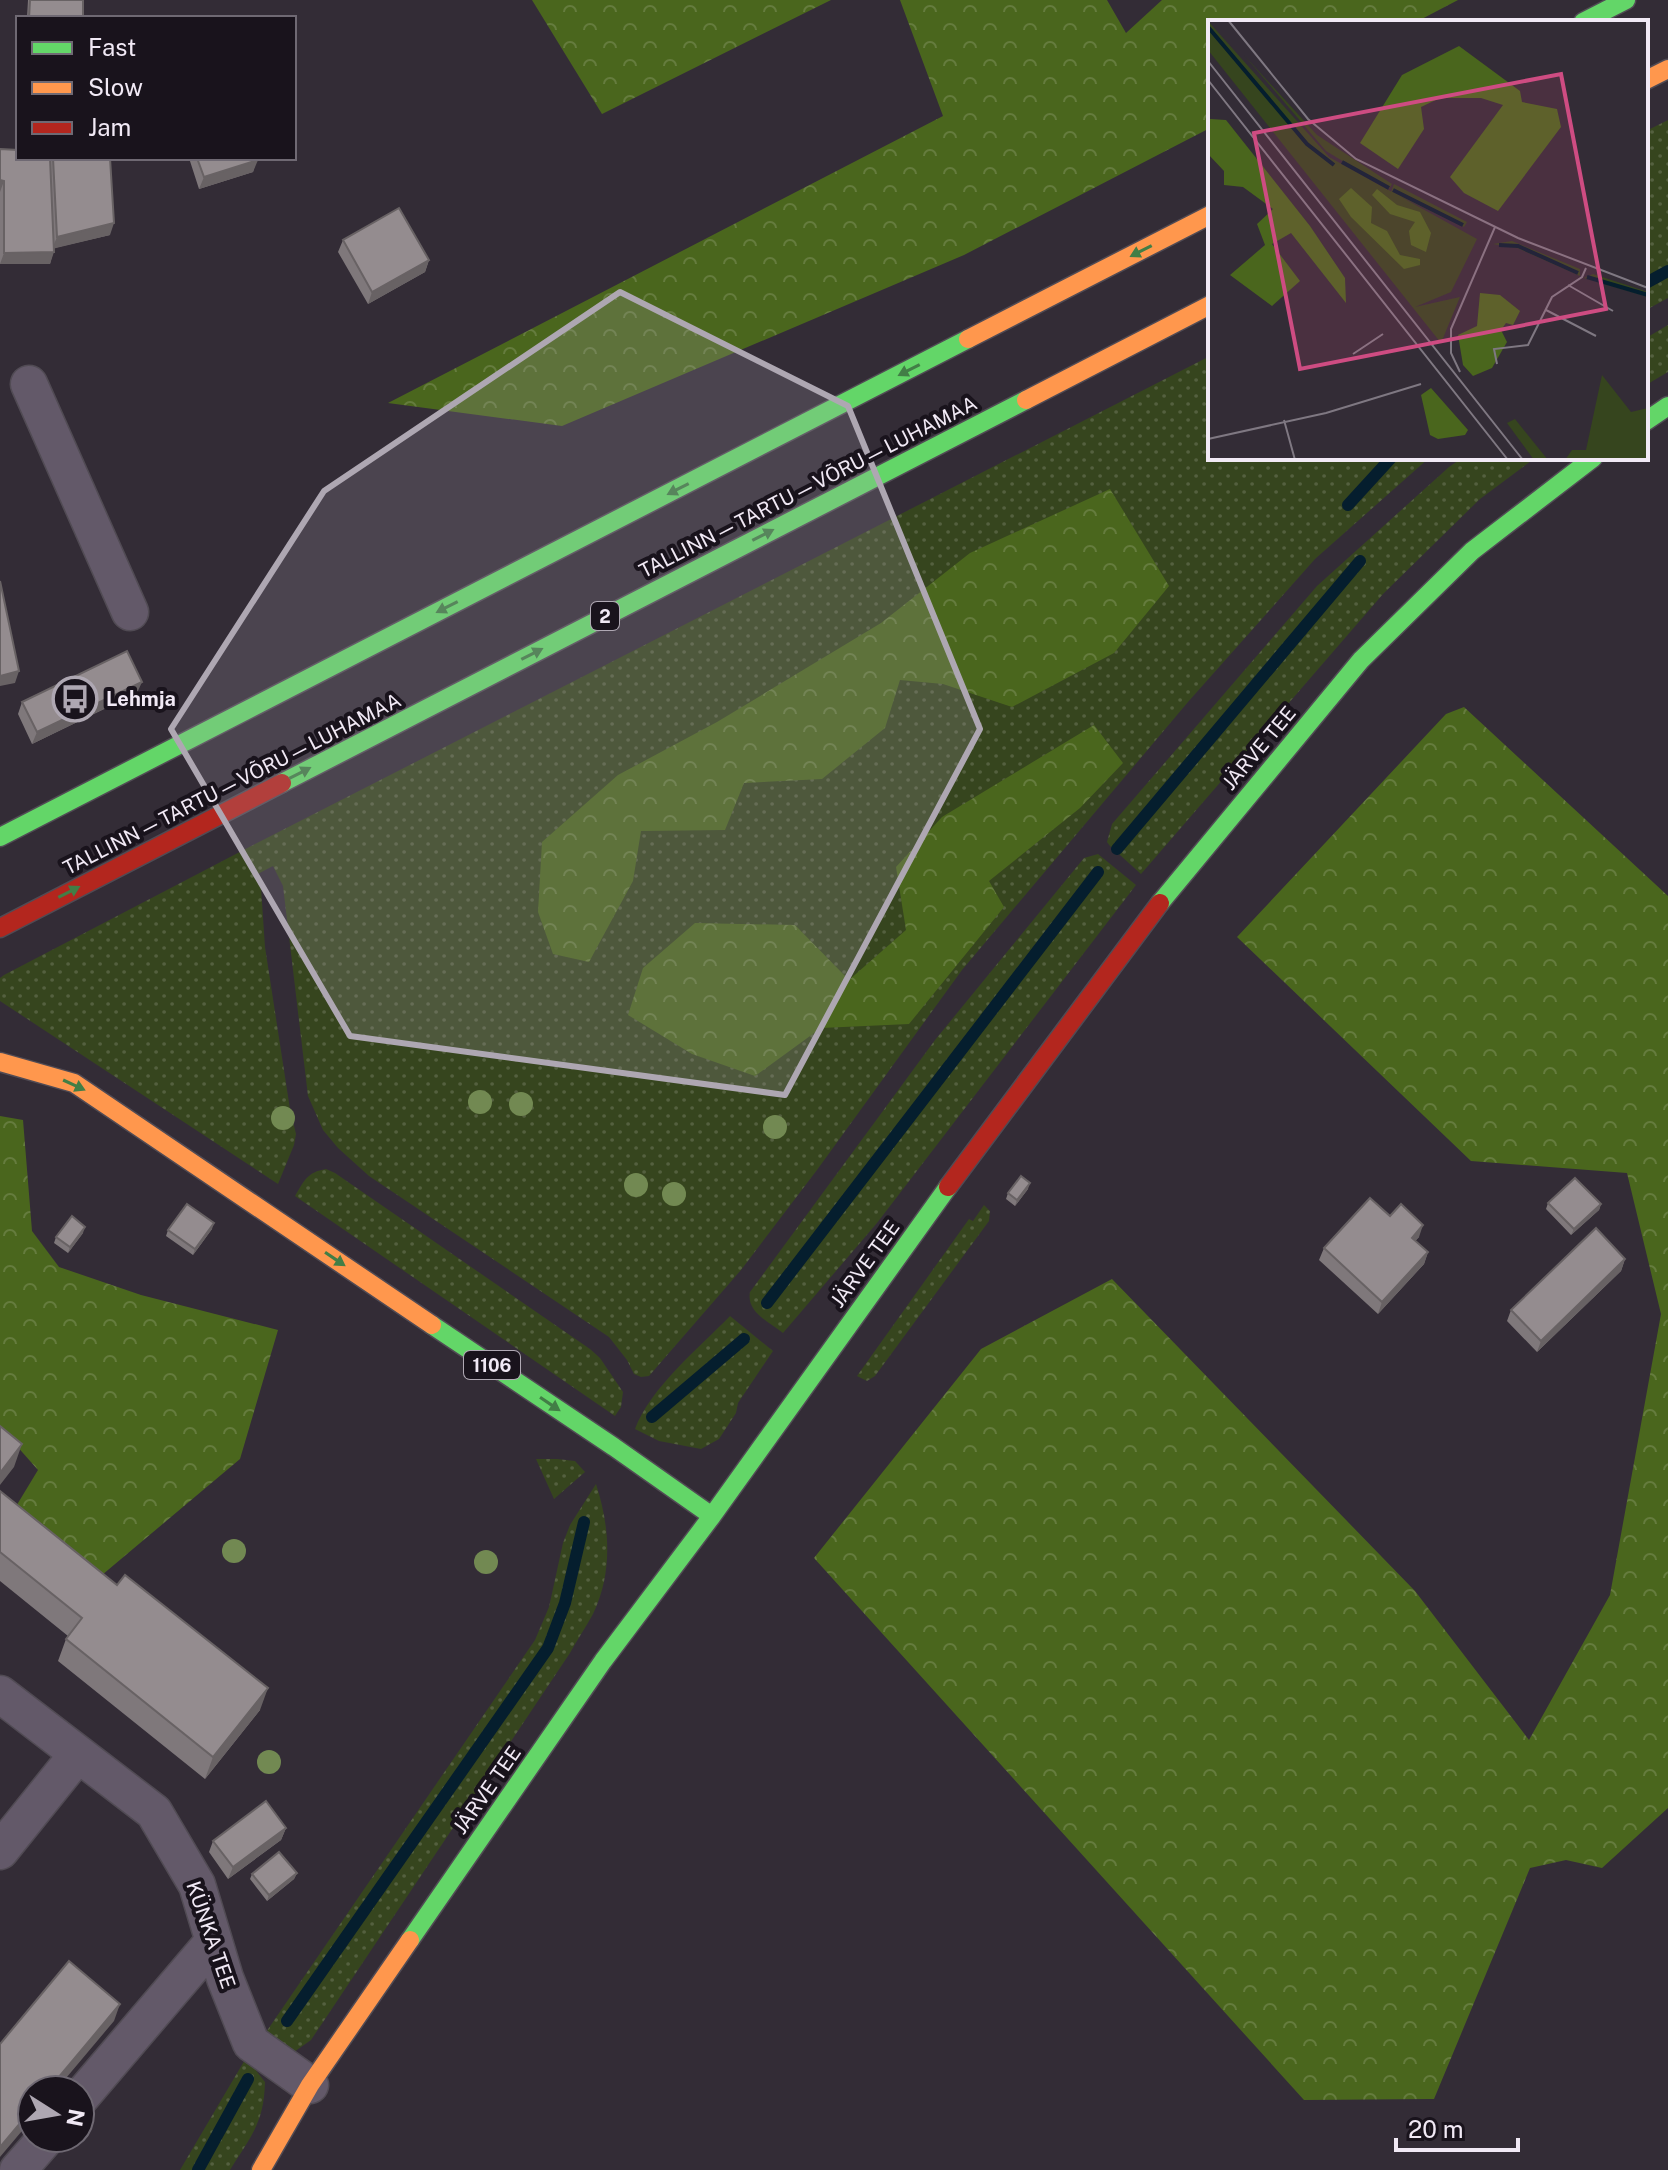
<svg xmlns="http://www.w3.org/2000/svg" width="1668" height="2170" viewBox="0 0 1668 2170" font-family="'Public Sans',sans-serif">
<defs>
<pattern id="grass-dots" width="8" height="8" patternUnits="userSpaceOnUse" patternTransform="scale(2)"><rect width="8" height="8" fill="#36451e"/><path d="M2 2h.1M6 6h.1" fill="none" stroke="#54603f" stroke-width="1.8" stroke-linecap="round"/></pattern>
<pattern id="forest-crowns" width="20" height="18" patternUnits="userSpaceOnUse" patternTransform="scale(2)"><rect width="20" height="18" fill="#4a661d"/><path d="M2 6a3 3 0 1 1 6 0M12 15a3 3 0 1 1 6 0" fill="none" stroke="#657c3e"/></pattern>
</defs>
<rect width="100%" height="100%" fill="#332c36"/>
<path fill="url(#grass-dots)" d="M1668,120V298L1646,310V131Z
M1668,325V372L1646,385V338Z
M1210,356V458H1429L1315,559L1188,702L962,970L817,1170L741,1270L649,1376L641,1377L634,1374L627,1360L609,1337L369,1176L338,1148L323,1130L308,1096L283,886L273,866L254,876L261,888L265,947L290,1109L296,1134L294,1145L278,1184L0,1001V978L4,975L259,842Z
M1462,458H1535L1480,499L1383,594L1141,874L1110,846L1107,842L1112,824L1317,586L1449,467Z
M1098,854L1136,885L877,1223L783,1333C769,1322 746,1312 750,1292L935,1040L1084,858Z
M326,1169L335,1173L590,1349L600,1358L623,1392L621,1407L615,1416L295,1196C304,1181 307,1172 326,1169Z
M984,1205L990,1211L989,1221L875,1376L867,1381L857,1376L969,1219L973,1221Z
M730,1316L773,1351L738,1403L736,1413L719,1439L701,1449L659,1441L635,1429C650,1388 700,1347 730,1316Z
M536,1459H557L575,1461L585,1472L554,1499Z
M596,1484C610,1527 613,1572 593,1614C586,1627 577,1640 570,1653L311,2040L294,2052L264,2035L535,1640L549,1607L563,1543L570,1525Z
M246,2058L265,2082C264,2123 251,2136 230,2170H180Z"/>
<path fill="url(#forest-crowns)" d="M532,0H831L602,114Z
M900,0H1107L1126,33L1162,0H1458L1416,22H1210V128L964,255L562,426L388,403L943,116Z
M1110,489L1169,586L1114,653L1012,707L943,684L900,680L885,728L822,779L744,783L725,830L641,831L633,881L589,962L553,954L538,912L542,842L618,775L717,722L881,623L970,553Z
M1464,707L1668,896V1808L1602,1868L1566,1860L1530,1868L1434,2099L1304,2100L814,1558L981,1349L1112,1279L1415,1591L1529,1740L1610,1595L1661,1314L1627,1173L1471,1161L1237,937L1446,714Z
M1094,725L1123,763L1080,808L989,881L1004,907L909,1024L821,1028L755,1076L692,1054L628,1015L643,968L695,923L795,925L849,980L906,930L896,867L942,817Z
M0,1116L23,1120L32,1231L59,1267L141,1295L278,1330L240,1459L102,1575L15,1508L38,1470L0,1427Z"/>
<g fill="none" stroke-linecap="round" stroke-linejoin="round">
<path stroke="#051e2e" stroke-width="12" d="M1646,283L1668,271
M1348,505L1391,458
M1117,849L1360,561
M767,1303L1098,872
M652,1417L744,1339
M287,2021L548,1648L565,1603L584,1522
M198,2170L248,2079"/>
<g stroke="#514b54" stroke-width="39">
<path id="street" d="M29,384L130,612
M0,1694L154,1812L197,1885L225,1978L251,2043L310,2085
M0,1851L78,1754
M80,2098L213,1942
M18,2170L46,2138"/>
</g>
<g stroke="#514b54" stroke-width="21">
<path id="fast" d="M1583,22L1626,0
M1646,421L1668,406
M282,783L1026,400
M0,837L968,339
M1160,903L1361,660L1472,551L1593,458
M432,1325L614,1447L712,1516
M410,1940L603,1661L712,1516L948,1187"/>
</g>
<g stroke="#514b54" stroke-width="21">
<path id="slow" d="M1646,80L1668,69
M968,339L1210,215
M1026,400L1210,305
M0,1062L74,1083L432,1325
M261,2170L310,2085L410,1940"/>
</g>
<g stroke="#514b54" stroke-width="21">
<path id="jam" d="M0,928L282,783
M948,1187L1160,903"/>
</g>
<use href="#street" stroke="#635969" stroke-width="36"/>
<use href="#fast" stroke="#63d668" stroke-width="18"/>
<use href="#slow" stroke="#ff974d" stroke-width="18"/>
<use href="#jam" stroke="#b3261e" stroke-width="18"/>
</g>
<g fill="#728952">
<circle cx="480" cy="1102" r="12"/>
<circle cx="521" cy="1104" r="12"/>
<circle cx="283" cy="1118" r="12"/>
<circle cx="775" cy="1127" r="12"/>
<circle cx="636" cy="1185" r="12"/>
<circle cx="674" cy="1194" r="12"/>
<circle cx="234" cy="1551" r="12"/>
<circle cx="486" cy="1562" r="12"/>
<circle cx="269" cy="1762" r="12"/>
</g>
<path fill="#7f787b" d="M28,0H83V18H27Z
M0,149L18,158H110V235L54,248L50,264H0Z
M189,158H257L253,172L199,189Z
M343,240L429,260L425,272L368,304L338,252Z
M137,693L32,744L18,714L22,702Z
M1028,1189L1015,1206L1006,1199L1008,1193Z
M1548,1203L1601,1204L1599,1210L1571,1235L1546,1209Z
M1390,1216L1419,1237L1415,1241L1428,1252L1424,1264L1378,1314L1319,1260L1324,1248Z
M212,1229L193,1255L166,1236L168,1230Z
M83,1233L68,1253L54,1243L56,1237Z
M1625,1259L1621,1271L1537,1352L1507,1321L1511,1310Z
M0,1491L260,1710L205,1779L58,1661L66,1639L68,1636L0,1581Z
M286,1828L281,1840L228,1879L209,1852L213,1841Z
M297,1873L294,1879L267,1901L250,1879L252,1874Z"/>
<path fill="#686264" d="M258,160L253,172L199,189L204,177Z
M0,180L4,181L0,192Z
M114,223L110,235L52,249L57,237Z
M54,252L50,264H0L4,253Z
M429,260L425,272L368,304L372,292Z
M19,671L15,683L0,686V676Z
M142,682L137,693L32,744L37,732Z
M1030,1183L1028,1189L1015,1206L1017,1200Z
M1601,1204L1599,1210L1571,1235L1574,1229Z
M214,1223L212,1229L193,1255L195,1249Z
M1423,1225L1419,1237L1408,1249L1412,1238Z
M85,1227L83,1233L68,1253L70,1247Z
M1428,1252L1424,1264L1378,1314L1382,1302Z
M1625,1259L1621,1271L1537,1352L1541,1341Z
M22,1444L14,1467L0,1485V1473Z
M268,1688L260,1710L205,1779L213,1757Z
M286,1828L281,1840L228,1879L233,1867Z
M297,1873L294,1879L267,1901L269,1895Z
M120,2004L114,2021L56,2090H48Z
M32,2109V2119L0,2157V2147Z"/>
<path fill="#948c8f" stroke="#686264" stroke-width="2" d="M30,0H83V18H29Z
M0,149L18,150V158H50L54,252L4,253V181L0,180Z
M53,158H110L114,223L57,237Z
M197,158H257L258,160L204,177Z
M399,208L429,260L372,292L343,240Z
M0,581L19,671L0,676Z
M127,651L142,682L37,732L22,702Z
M1021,1176L1030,1183L1017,1200L1008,1193Z
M1575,1178L1601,1204L1574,1229L1548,1203Z
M1370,1198L1390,1216L1401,1204L1423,1225L1412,1238L1428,1252L1382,1302L1324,1248Z
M187,1204L214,1223L195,1249L168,1230Z
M72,1216L85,1227L70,1247L56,1237Z
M1596,1228L1625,1259L1541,1341L1511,1310Z
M0,1426L22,1444L0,1473Z
M0,1491L117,1585L125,1575L268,1688L213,1757L66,1639L82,1618L0,1552Z
M266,1801L286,1828L233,1867L213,1841Z
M279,1852L297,1873L269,1895L252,1874Z
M69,1961L120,2004L48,2090H32V2109L0,2147V2044Z"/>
<defs><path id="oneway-solid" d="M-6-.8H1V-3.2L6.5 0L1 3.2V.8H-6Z" transform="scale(2)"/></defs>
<g fill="#427e46">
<use href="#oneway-solid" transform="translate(1141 251) rotate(153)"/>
<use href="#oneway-solid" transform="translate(909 370) rotate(153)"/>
<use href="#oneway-solid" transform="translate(678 489) rotate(153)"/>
<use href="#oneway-solid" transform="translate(763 535) rotate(-27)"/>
<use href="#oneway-solid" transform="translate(447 607) rotate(153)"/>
<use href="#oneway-solid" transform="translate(532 654) rotate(-27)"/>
<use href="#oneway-solid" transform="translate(300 773) rotate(-27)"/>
<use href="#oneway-solid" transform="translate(69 892) rotate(-27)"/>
<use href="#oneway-solid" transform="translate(74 1085) rotate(25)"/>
<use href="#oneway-solid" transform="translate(335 1259) rotate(34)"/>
<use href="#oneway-solid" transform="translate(550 1404) rotate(34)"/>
</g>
<path fill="#aea7b2" fill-opacity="0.2" stroke="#aea7b2" stroke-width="6" stroke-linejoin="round" d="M620,292L848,406L980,729L785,1095L350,1036L171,729L324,491Z"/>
<defs>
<g id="bus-ring" transform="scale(2.3)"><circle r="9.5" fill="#19131c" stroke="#aea7b2" stroke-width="1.5"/><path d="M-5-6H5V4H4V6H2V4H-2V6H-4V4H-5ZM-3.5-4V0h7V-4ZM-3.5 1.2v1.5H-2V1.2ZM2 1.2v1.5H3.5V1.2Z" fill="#aea7b2"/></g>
</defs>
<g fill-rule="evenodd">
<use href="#bus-ring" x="75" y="699"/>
</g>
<g text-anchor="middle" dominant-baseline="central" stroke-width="8" stroke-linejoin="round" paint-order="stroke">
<g fill="#19131c" stroke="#b0a9b4" stroke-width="2">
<rect x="591" y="602" width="28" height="28" rx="6"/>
<rect x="464" y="1351" width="56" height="28" rx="6"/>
</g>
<g font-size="18" font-weight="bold" fill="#f1e9f5">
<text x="605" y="616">2</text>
<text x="492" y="1365">1106</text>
</g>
<g font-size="20" fill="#f1e9f5" stroke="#19131c">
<text transform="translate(808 487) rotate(-27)">TALLINN — TARTU — VÕRU — LUHAMAA</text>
<text transform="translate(1259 748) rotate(-50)">JÄRVE TEE</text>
<text transform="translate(232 784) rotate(-27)">TALLINN — TARTU — VÕRU — LUHAMAA</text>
<text transform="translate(865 1264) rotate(-54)">JÄRVE TEE</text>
<text transform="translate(487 1790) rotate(-55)">JÄRVE TEE</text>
<text transform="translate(211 1935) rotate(71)">KÜNKA TEE</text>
</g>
<g font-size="20" font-weight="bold" fill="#f1e9f5" stroke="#19131c" text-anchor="start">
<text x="106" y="699">Lehmja</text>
</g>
</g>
<g transform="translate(1208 20)">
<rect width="440" height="440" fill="#332c36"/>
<path d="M0,1L121,137L269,219L243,272L207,287L252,277L233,323L0,30ZM36,35L109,115L184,164L181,169L118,131ZM186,164L259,202L256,207L183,172ZM304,221L372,249V256L309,228L285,224ZM385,254L440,272V277L376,258ZM394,355L423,392L440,388V440H357L364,430H378ZM307,399L340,440H326L299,403Z" fill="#36451e"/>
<path d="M251,26L312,71L314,82L349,89L353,107L290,191L256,173L242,157L295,85L273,78H232L213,87L216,109L190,149L152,123L194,55ZM0,84L2,99L18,100L102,206L137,258L138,283L83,213L64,224L92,261L64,286L22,255L57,225L49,204L65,189L35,167L16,165V151L0,134ZM143,168L164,187L163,203L179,211L192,235L212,239V245L196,249L143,197L131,179ZM169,169L189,185L212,192L223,213L218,232L203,225L201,211L207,202L182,194L164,175ZM272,273L292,275L312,291L305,305L298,303L293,310L299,322L284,348L265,356L255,345L250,315L269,306ZM223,368L260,410L257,415L230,419L222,415L213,375Z" fill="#4a661d"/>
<path fill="none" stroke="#051e2e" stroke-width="4" d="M0,7L99,124L126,145M134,142L181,168M185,170L255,205M291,225L310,226L370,253M379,257L440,275"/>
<path fill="none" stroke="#7f7882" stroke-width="2" d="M20,0L100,99L148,139L310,218L440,268M0,41L315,440M0,60L300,440M360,265L405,291M338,290L388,316M145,334L175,314M289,344L286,329L320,325L344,277L374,257L378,248M252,352L243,333V309L287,207M76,400L87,440M0,419L118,393L213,364"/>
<path fill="#ce4c82" fill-opacity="0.15" stroke="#ce4c82" stroke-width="4" d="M353,54L398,289L92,349L46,113Z"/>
<rect width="440" height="440" fill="none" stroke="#f1e9f5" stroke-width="4"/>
</g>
<rect x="16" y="16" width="280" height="144" fill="#19131c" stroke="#6f6973" stroke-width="2"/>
<rect x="32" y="42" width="40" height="12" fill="#63d668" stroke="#6f6973" stroke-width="2"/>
<text x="88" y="56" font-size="24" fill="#f1e9f5">Fast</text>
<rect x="32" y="82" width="40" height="12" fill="#ff974d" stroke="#6f6973" stroke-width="2"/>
<text x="88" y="96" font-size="24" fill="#f1e9f5">Slow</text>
<rect x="32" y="122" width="40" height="12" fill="#b3261e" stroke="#6f6973" stroke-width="2"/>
<text x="88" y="136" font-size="24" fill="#f1e9f5">Jam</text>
<g transform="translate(56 2114) rotate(101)"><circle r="38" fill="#19131c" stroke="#6f6973" stroke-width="2"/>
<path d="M0-6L14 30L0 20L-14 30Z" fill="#aea7b2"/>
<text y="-12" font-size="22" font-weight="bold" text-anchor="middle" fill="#f1e9f5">N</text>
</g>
<path d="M1396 2138v12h122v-12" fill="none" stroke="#f1e9f5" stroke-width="4"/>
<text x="1408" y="2138" font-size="24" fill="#f1e9f5" stroke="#19131c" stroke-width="6" paint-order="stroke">20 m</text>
</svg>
